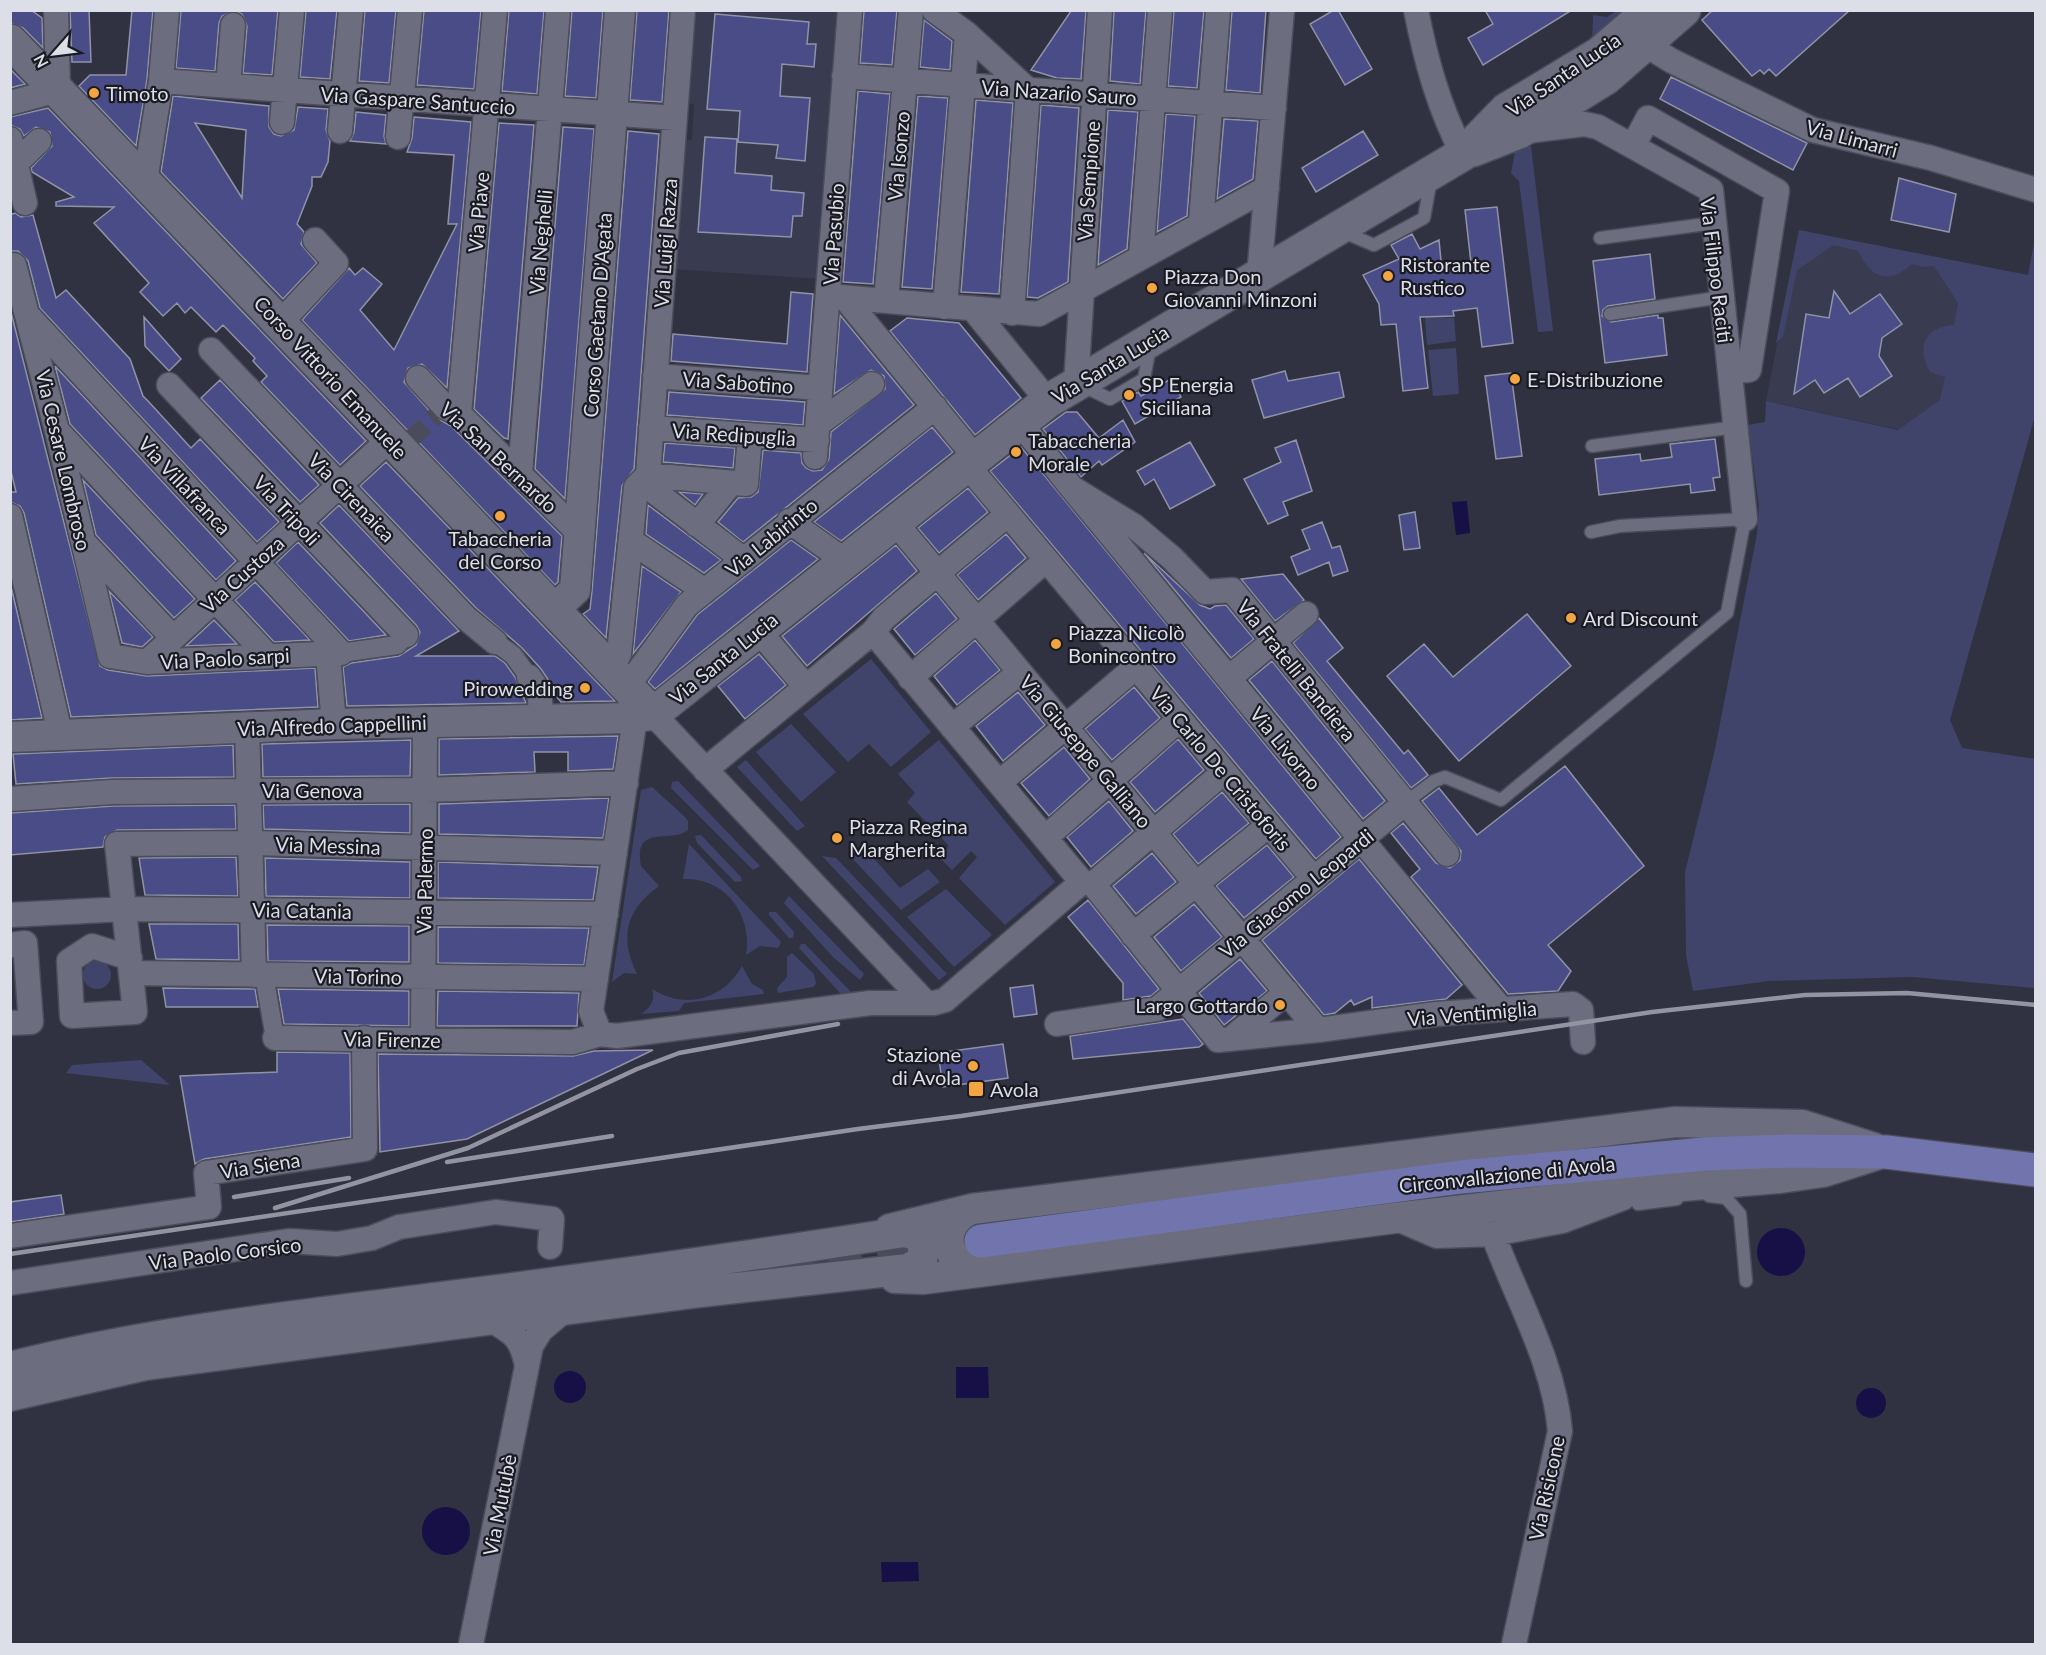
<svg xmlns="http://www.w3.org/2000/svg" width="2046" height="1655" viewBox="0 0 2046 1655" font-family="Lato,sans-serif">
<rect width="100%" height="100%" fill="#303242"/>
<path fill="#393b51" d="M692,11H840L820,279L673,269L681,141L692,140L694,104L684,103Z
M1799,230L1973,265L1938,438L1766,401Z"/>
<path fill="#41446a" d="M1616,11H1632L1592,46L1593,15L1607,17Z
M1531,146L1553,331L1538,332L1519,181L1511,173L1515,152Z
M1799,230L2028,275L2035,238V416L1950,720L1962,748L2035,759V988L1913,977L1769,981L1693,991L1686,955L1685,872L1714,754L1757,534L1759,506L1748,425L1765,422L1766,401L1898,430L1940,400L1945,377L1930,372C1916,348 1925,326 1954,325L1958,303L1934,266L1923,267L1912,264C1888,285 1872,279 1858,251L1834,245L1797,270L1783,337L1776,343Z
M1425,317L1454,318L1456,341L1427,345Z
M1456,348L1459,394L1433,396L1428,350Z
M871,659L931,732L891,767L869,744L848,762L803,714Z
M791,724L836,772L801,802L756,752Z
M939,740L1055,882L1005,925L959,878L977,857L971,851L952,870L939,857L949,846L907,802L915,793L898,774Z
M746,760L805,826L797,831L737,767Z
M678,781L760,866L753,870L671,788L672,782Z
M652,787L684,816L688,821V830C671,844 633,823 641,866L659,886C626,910 619,937 637,974L624,973L612,982L641,790Z
M701,835L741,877L742,881L735,882L697,843L695,836Z
M689,844L781,942L778,948L760,946L746,955C753,916 726,877 683,879Z
M863,846L900,888L928,869L940,882L901,910L851,857Z
M822,856L836,858L947,974L939,980Z
M946,889L992,935L954,967L907,917Z
M789,896L864,974L860,980L833,957L784,903Z
M769,912H776L794,932L793,938H789L769,915Z
M801,944H805L851,992L840,993L799,948Z
M792,953L814,974L816,984L813,987L778,993L777,988L787,977V957Z
M83 975a14 14 0 1 1 28 0a14 14 0 1 1-28 0Z
M742,966L752,984L763,990L764,994L684,1003L679,1011L641,1014C650,1008 656,1000 652,989C685,1010 723,1000 742,966Z
M141,1060L170,1085L66,1073L72,1065Z"/>
<path fill="#161047" d="M1467,501L1470,533L1456,535L1452,502Z
M1757 1252a24 24 0 1 1 48 0a24 24 0 1 1-48 0Z
M956,1367H988L989,1398H956Z
M554 1387a16 16 0 1 1 32 0a16 16 0 1 1-32 0Z
M1856 1403a15 15 0 1 1 30 0a15 15 0 1 1-30 0Z
M422 1531a24 24 0 1 1 48 0a24 24 0 1 1-48 0Z
M881,1562H918L919,1581L882,1582Z"/>
<path fill="#4a4c88" stroke="#9093a6" stroke-width="1.5" fill-rule="evenodd" d="M10,10H31L42,18L43,48L23,28L10,23Z
M70,10H89L91,62H72Z
M132,10H153L147,79L136,146L79,86L90,75H126Z
M181,10H278L272,75L243,73L247,26L242,14L234,11L222,16L219,23L215,71L176,68Z
M306,10H337L330,79L300,77Z
M365,10H396L389,83L359,81Z
M424,10H481L474,89L417,85Z
M509,10H544L537,94L502,91Z
M572,10H603L596,98L565,96Z
M637,10H669L662,102L630,100Z
M864,10H897L892,65L860,63Z
M1114,10H1146L1140,84L1110,81Z
M1174,10H1204L1197,88L1168,86Z
M1232,10H1266L1260,93L1226,90Z
M1334,10H1338L1372,69L1345,85L1310,24Z
M1485,10H1572L1483,65L1468,38L1493,24Z
M1713,10H1850L1776,76L1769,69L1764,74L1760,70L1752,76L1702,20Z
M1071,11H1086L1081,79L1057,78L1031,70Z
M715,14L809,22L807,44H816L814,67L782,64L780,96L810,98L805,161L776,158L778,145L738,142L740,111L707,109Z
M924,20L952,41L950,70L920,67Z
M10,69L25,84L10,88Z
M1671,77L1807,143L1793,170L1660,99Z
M858,91L890,94L873,284L843,282Z
M173,96L269,106V127L274,134L281,136L294,130L298,107L328,109L326,130L330,141L328,162L321,177H312V186L297,224L304,232L301,244L317,263L283,299L161,172ZM195,123L246,130L242,198Z
M918,96L948,98L932,289L902,287Z
M976,100L1013,103L999,294L961,292Z
M1041,105L1079,108L1068,282L1038,298L1027,297Z
M48,108L366,441L340,465L261,382L267,376L253,361L255,358L223,325L216,332L191,307L185,313L177,303L163,316L140,292L149,283L94,223L114,207L56,206V202L74,197L32,172L31,168L52,146L50,132L36,127L24,136L20,129L10,125V117Z
M1108,110L1138,112L1127,249L1098,265Z
M356,112L386,115L384,136L386,144L350,141L354,132Z
M1166,114L1195,116L1187,216L1157,232Z
M414,117L471,122L447,388L422,364L408,368L404,382L435,417L451,426L562,536L558,582L555,585L302,320L349,268L355,275L363,268L382,284L360,310L394,350L457,224H448L454,155L407,152L412,138Z
M1224,119L1258,121L1253,179L1217,199Z
M499,123L534,125L508,439L504,438L474,409Z
M563,127L594,129L565,499L535,469Z
M628,131L659,134L634,469L622,486L606,638L583,614L590,609L592,591Z
M1363,131L1378,155L1316,192L1302,168Z
M705,137L737,139L735,173L772,176L771,190L804,193L802,216H793L791,237L698,232Z
M1899,178L1956,194L1949,232L1891,220Z
M1497,207L1513,343L1482,347L1477,308L1453,311L1454,316L1420,317L1428,388L1403,391L1396,324L1381,325L1379,304L1363,275L1399,259L1391,245L1412,234L1420,249L1439,240L1442,271L1471,263L1465,210Z
M15,213L21,217L33,215L56,298L66,290L130,359L143,396L148,401L191,448L200,439L279,522L257,542L40,308L28,261L18,251H10V215Z
M1650,254L1655,299L1608,306L1603,310L1602,316L1611,322L1658,315V318H1663L1667,355L1605,363L1593,261Z
M1834,291L1850,314L1880,294L1902,324L1882,338L1879,356L1892,376L1860,397L1848,378L1824,393L1815,380L1794,394L1806,314L1829,318Z
M791,292L813,294L807,372L671,361L673,334L787,344Z
M10,308L100,666L108,670L147,676L315,668L318,707L71,717L24,513L20,506L10,502V492H16L10,467Z
M840,315L914,405L743,542L718,522L738,498L751,497L758,492L763,450L801,453L802,463L806,468L813,471L822,470L829,459L831,432L885,389L884,376L871,370L834,394Z
M144,317L181,359L169,371L145,346Z
M907,318L959,323L1021,398L975,435L890,331Z
M55,366L236,561L216,580L70,424Z
M1285,371L1288,381L1339,372L1344,397L1264,418L1252,380Z
M1511,373L1522,456L1496,459L1485,376Z
M1171,379L1181,397L1135,424L1122,401L1138,392L1141,396Z
M220,380L319,485L300,502L201,398Z
M669,392L805,402L803,425L667,415Z
M1066,412H1077L1099,438L1123,420L1135,442L1102,465L1099,461L1081,477L1043,429Z
M932,427L953,452L841,541L814,522Z
M1715,439L1720,477L1713,478L1715,490L1691,493L1690,484L1599,495L1595,459L1640,454L1641,461L1672,457L1670,444Z
M1296,440L1312,491L1283,502L1288,515L1268,524L1244,479L1281,462L1275,448Z
M1190,442L1215,485L1170,509L1154,479L1145,485L1137,471Z
M665,443L735,448L733,468L663,462Z
M1021,447L1341,837L1316,859L990,471Z
M386,462L615,701L561,702L554,694L551,684L541,669L522,648L476,608L360,486Z
M83,480L195,599L174,618L96,535Z
M968,488L988,512L939,553L918,528Z
M679,492L703,494L695,505Z
M339,505L459,631L416,656H495L505,663L515,677L526,703L347,706L343,667L351,663L399,656L416,645L420,632L416,625L320,523Z
M648,505L689,536L721,560L704,573L646,534Z
M1415,512L1420,548L1404,550L1399,515Z
M1322,522L1332,548L1340,546L1348,571L1333,576L1329,562L1298,575L1291,557L1310,549L1302,530Z
M1006,534L1026,558L978,600L957,575Z
M791,540L818,559L655,689L648,682L697,615Z
M298,542L386,635L349,641L276,563Z
M896,545L917,571L807,666L782,636Z
M1144,553L1200,605L1210,609L1215,606L1226,605L1254,639L1231,658Z
M642,566L681,592L633,654Z
M1283,574L1304,600L1275,621L1241,579Z
M10,582L42,718L10,720Z
M255,582L310,640L274,642L235,600Z
M109,591L153,637L142,647L122,643Z
M936,593L957,619L915,655L894,629Z
M1527,614L1571,666L1459,761L1387,676L1424,644L1453,677Z
M1319,618L1343,648L1327,661L1404,754L1408,750L1428,775L1411,788L1293,643Z
M214,620L237,644L186,646Z
M975,640L1000,670L957,705L934,676Z
M759,654L786,685L745,719L718,686Z
M1272,661L1385,801L1363,819L1249,680Z
M1134,687L1160,718L1112,760L1085,729Z
M1018,692L1045,725L1003,761L976,726Z
M618,736L613,769L568,771V752H534L535,772L439,775V739Z
M1178,739L1204,770L1155,812L1130,782Z
M411,740L410,776L263,777L262,744Z
M233,745L234,777L112,778L16,784L13,754Z
M1064,747L1090,779L1049,816L1021,783Z
M1565,766L1644,866L1548,945L1571,971L1558,991L1508,994L1411,877L1420,869L1391,833L1403,823L1436,863L1450,868L1460,860L1461,851L1422,801L1439,788L1477,835Z
M1222,792L1249,823L1198,864L1173,834Z
M609,798L603,838L439,834V804Z
M1109,801L1133,831L1091,867L1067,837Z
M410,804V833L264,829L263,805Z
M235,805L236,829L117,830L105,837L103,847L10,855V813L113,806Z
M1267,845L1294,877L1244,918L1216,886Z
M1152,853L1176,882L1136,914L1113,886Z
M236,857L238,896L145,895L139,858Z
M265,858L410,862V898L266,896Z
M1359,859L1462,985L1446,999L1372,1008V997L1354,1005L1351,1000L1335,1013L1324,1015L1262,940Z
M438,862L598,867L593,900L438,898Z
M1088,900L1159,989L1151,996L1123,1000V983L1068,917Z
M1194,904L1222,937L1181,971L1154,937Z
M149,924H238L239,960L156,959Z
M267,925L409,926V962L268,961Z
M438,927L589,928L584,965L438,963Z
M1240,959L1267,991L1224,1025L1199,993Z
M1033,985L1037,1014L1014,1017L1010,988Z
M163,988L255,989L258,1007H166Z
M278,989L409,991V1026L284,1024Z
M438,991L579,993L577,1026H437Z
M1183,1019L1203,1044L1199,1047L1073,1059L1070,1036Z
M1003,1044L1008,1078L943,1087L938,1053Z
M653,1050L467,1139L380,1152L378,1054L573,1056L594,1051Z
M277,1052L350,1053L351,1137L204,1159L195,1164L180,1076L277,1072Z
M61,1195L64,1214L10,1222V1202Z"/>
<g fill="none" stroke-linecap="round" stroke-linejoin="round">
<path stroke="#4a4c5b" stroke-width="18" stroke-dasharray="18 9" stroke-linecap="butt" d="M412,438L436,416"/>
<path stroke="#4a4c5b" stroke-width="33" stroke-dasharray="33 16" stroke-linecap="butt" d="M683,1280L953,1245"/>
<g stroke="#4b4d5a" stroke-width="15">
<path id="service" d="M1341,231L1374,245L1424,218L1431,179
M1600,238L1714,223
M1610,314L1722,297
M1083,386L1110,399L1144,379L1150,347
M1592,446L1736,427
M1405,803L1434,781L1445,777L1501,800L1727,613L1745,519L1620,526L1591,532
M1709,1196L1726,1198L1740,1214L1746,1281
M1638,1204L1677,1199"/>
</g>
<g stroke="#4b4d5a" stroke-width="21">
<path id="pedestrian" d="M495,642L513,655L529,677
M341,653L397,645L406,635
M264,975L275,1038"/>
</g>
<g stroke="#4b4d5a" stroke-width="27">
<path id="minor" d="M683,10L648,475L651,489L744,560
M934,10L967,34L945,307
M1416,10C1426,61 1439,108 1463,154
M1635,32L1646,45L1672,61L1813,130L1931,158L2036,190
M967,34L1028,90L1012,313
M844,76L1274,108
M161,81L675,118
M228,86L233,25
M10,103L58,90L56,10
M282,122L292,10
M340,131L351,10
M1527,131L1584,124L1598,127L1711,190L1745,519
M398,137L410,10
M10,139L25,203
M1633,146L1648,118L1777,191L1749,370L1730,371
M16,163L39,141
M145,181L161,81L167,10
M1201,222L1218,10
M1141,257L1160,10
M14,265L57,431L110,656L147,662L341,653
M1259,276L1282,10
M828,296L1039,314L1267,188
M845,298L975,457
M886,301L911,10
M973,309L1048,401
M30,318L341,653
M280,323L336,263L315,240
M211,350L466,618L495,642
M655,376L820,388
M418,378L445,407L459,414L581,535
M1076,383L1100,10
M169,385L406,635
M459,414L495,10
M1020,423L1072,488L1134,526L1172,558L1205,592L1232,590L1447,854
M818,424L872,384
M651,428L817,440
M59,433L267,655
M815,457L850,10
M966,464L1314,879
M520,473L558,10
M648,475L746,484L750,435
M1072,488L1501,1009
M10,516L60,733
M789,521L844,560
M894,521L1318,1030
M697,525L731,483
M631,541L705,591
M85,544L173,638
M758,630L806,687
M873,632L1082,882L1093,884L1224,772
M328,654L334,724
M147,662L390,439
M610,670L619,654L636,487L648,475
M529,677L539,692L542,719
M910,678L1046,560
M1229,678L1306,614
M653,714L924,1001
M247,727L254,975
M952,727L1020,672
M705,770L873,632L884,618L1008,514
M999,783L1136,667
M10,799L112,792L425,790L626,783
M1045,838L1180,719
M1093,884L1218,1040L1318,1030L1436,1014L1573,1004L1581,1010L1583,1042
M10,915L124,909L606,914
M1133,935L1269,825
M10,945L25,943L31,1022L10,1023
M130,958L92,946L69,961L72,1016L135,1012L117,844L252,843L615,853
M131,973L596,979
M1057,1024L1157,1009L1405,803
M600,1034L591,1011L635,718L627,687L687,605L935,407
M275,1038L573,1042L600,1034L617,1036L870,1003H934L945,1000L1082,882
M1231,1039L1287,992
M423,1040L425,721
M1395,1218L1437,1236L1493,1234L1562,1221L1623,1198
M1493,1234C1516,1298 1554,1361 1560,1431L1514,1644
M10,1236L209,1207L206,1173L365,1149L364,1038
M10,1283L289,1241L337,1244L372,1238L399,1227L496,1212L552,1219L550,1247
M489,1319C514,1333 521,1337 527,1366
M471,1644L531,1346L541,1330L565,1310"/>
</g>
<g stroke="#4b4d5a" stroke-width="33">
<path id="tertiary" d="M553,610L575,590L620,10
M10,737L334,724L635,718L653,714
M972,1209C934,1225 945,1270 985,1271
M890,1229L972,1209L1676,1122L1802,1125L1874,1148
M895,1278L923,1279L986,1271L1395,1218L1646,1189L1780,1178L1823,1172L1876,1155
M10,1367C151,1331 297,1316 441,1297C595,1278 750,1256 904,1232L916,1235L924,1244L922,1261L908,1269L691,1293L146,1365L10,1396"/>
</g>
<g stroke="#4b4d5a" stroke-width="36">
<path id="secondary" d="M10,41L653,714L1048,401L1463,154L1506,110L1599,54L1650,10
M1473,150L1519,132L1606,78L1684,10"/>
</g>
<g stroke="#4b4d5a" stroke-width="36">
<path id="primary" d="M981,1241L1461,1177L1704,1154L1790,1151L1886,1152L2036,1170"/>
</g>
<use href="#service" stroke="#6c6e80" stroke-width="12"/>
<use href="#pedestrian" stroke="#6c6e80" stroke-width="18"/>
<use href="#minor" stroke="#6c6e80" stroke-width="24"/>
<use href="#tertiary" stroke="#6c6e80" stroke-width="30"/>
<use href="#secondary" stroke="#6c6e80" stroke-width="33"/>
<use href="#primary" stroke="#7275ad" stroke-width="33"/>
<path stroke="#9294a1" stroke-width="4.5" d="M447,1162L612,1136
M234,1197L349,1178
M275,1208L468,1148L637,1069L679,1053L838,1024
M10,1254L858,1129L961,1116L1652,1012L1805,995L1907,993L2036,1005"/>
</g>
<g fill="#f2a540" stroke="#1a1a22" stroke-width="2">
<circle cx="94" cy="93" r="6"/>
<circle cx="1388" cy="276" r="6"/>
<circle cx="1152" cy="288" r="6"/>
<circle cx="1515" cy="379" r="6"/>
<circle cx="1129" cy="395" r="6"/>
<circle cx="1016" cy="452" r="6"/>
<circle cx="500" cy="516" r="6"/>
<circle cx="1571" cy="618" r="6"/>
<circle cx="1056" cy="644" r="6"/>
<circle cx="585" cy="688" r="6"/>
<circle cx="837" cy="838" r="6"/>
<circle cx="1280" cy="1005" r="6"/>
<circle cx="973" cy="1066" r="6"/>
<rect x="968" y="1081" width="16" height="16" rx="3"/>
</g>
<g text-anchor="middle" dominant-baseline="central" stroke-width="4.5" stroke-linejoin="round" paint-order="stroke">
<g font-size="20" fill="#dcdee8" stroke="#1a1a22">
<text transform="translate(1563 74) rotate(-34)">Via Santa Lucia</text>
<text transform="translate(1059 92) rotate(4)">Via Nazario Sauro</text>
<text transform="translate(418 100) rotate(4)">Via Gaspare Santuccio</text>
<text transform="translate(1852 138) rotate(15)">Via Limarri</text>
<text transform="translate(898 156) rotate(-85)">Via Isonzo</text>
<text transform="translate(1088 181) rotate(-86)">Via Sempione</text>
<text transform="translate(478 212) rotate(-85)">Via Piave</text>
<text transform="translate(833 234) rotate(-86)">Via Pasubio</text>
<text transform="translate(540 242) rotate(-85)">Via Neghelli</text>
<text transform="translate(665 243) rotate(-86)">Via Luigi Razza</text>
<text transform="translate(1717 270) rotate(83)">Via Filippo Raciti</text>
<text transform="translate(597 315) rotate(-86)">Corso Gaetano D'Agata</text>
<text transform="translate(1110 364) rotate(-31)">Via Santa Lucia</text>
<text transform="translate(331 377) rotate(47)">Corso Vittorio Emanuele</text>
<text transform="translate(738 382) rotate(4)">Via Sabotino</text>
<text transform="translate(734 434) rotate(4)">Via Redipuglia</text>
<text transform="translate(499 457) rotate(43)">Via San Bernardo</text>
<text transform="translate(64 460) rotate(77)">Via Cesare Lombroso</text>
<text transform="translate(185 485) rotate(47)">Via Villafranca</text>
<text transform="translate(352 497) rotate(46)">Via Cirenaica</text>
<text transform="translate(287 510) rotate(47)">Via Tripoli</text>
<text transform="translate(771 537) rotate(-39)">Via Labirinto</text>
<text transform="translate(242 574) rotate(-42)">Via Custoza</text>
<text transform="translate(225 658) rotate(-3)">Via Paolo sarpi</text>
<text transform="translate(723 658) rotate(-39)">Via Santa Lucia</text>
<text transform="translate(1297 670) rotate(51)">Via Fratelli Bandiera</text>
<text transform="translate(332 725) rotate(-2)">Via Alfredo Cappellini</text>
<text transform="translate(1286 748) rotate(51)">Via Livorno</text>
<text transform="translate(1086 751) rotate(50)">Via Giuseppe Galliano</text>
<text transform="translate(1221 768) rotate(50)">Via Carlo De Cristoforis</text>
<text x="312" y="790">Via Genova</text>
<text transform="translate(328 845) rotate(2)">Via Messina</text>
<text transform="translate(424 881) rotate(-89)">Via Palermo</text>
<text transform="translate(1296 893) rotate(-39)">Via Giacomo Leopardi</text>
<text transform="translate(302 910) rotate(1)">Via Catania</text>
<text transform="translate(358 976) rotate(1)">Via Torino</text>
<text transform="translate(1472 1013) rotate(-5)">Via Ventimiglia</text>
<text transform="translate(392 1039) rotate(1)">Via Firenze</text>
<text transform="translate(260 1165) rotate(-9)">Via Siena</text>
<text transform="translate(1507 1174) rotate(-6)">Circonvallazione di Avola</text>
<text transform="translate(225 1253) rotate(-7)">Via Paolo Corsico</text>
<text transform="translate(1546 1488) rotate(-78)">Via Risicone</text>
<text transform="translate(499 1505) rotate(-79)">Via Mutubè</text>
</g>
<g font-size="20" fill="#dcdee8" stroke="#1a1a22" text-anchor="start">
<text x="106" y="93">Timoto</text>
<text x="1400" y="264">Ristorante<tspan x="1400" dy="23">Rustico</tspan></text>
<text x="1164" y="276">Piazza Don<tspan x="1164" dy="23">Giovanni Minzoni</tspan></text>
<text x="1527" y="379">E-Distribuzione</text>
<text x="1141" y="384">SP Energia<tspan x="1141" dy="23">Siciliana</tspan></text>
<text x="1028" y="440">Tabaccheria<tspan x="1028" dy="23">Morale</tspan></text>
<text x="500" y="538" text-anchor="middle">Tabaccheria<tspan x="500" dy="23">del Corso</tspan></text>
<text x="1583" y="618">Ard Discount</text>
<text x="1068" y="632">Piazza Nicolò<tspan x="1068" dy="23">Bonincontro</tspan></text>
<text x="573" y="688" text-anchor="end">Pirowedding</text>
<text x="849" y="826">Piazza Regina<tspan x="849" dy="23">Margherita</tspan></text>
<text x="1268" y="1005" text-anchor="end">Largo Gottardo</text>
<text x="961" y="1054" text-anchor="end">Stazione<tspan x="961" dy="23">di Avola</tspan></text>
<text x="990" y="1089">Avola</text>
</g>
</g>
<rect width="2046" height="1655" fill="none" stroke="#dcdee8" stroke-width="24"/>
<g transform="translate(54 54) rotate(242)" stroke="#1a1a22" stroke-width="4.5" paint-order="stroke">
<path d="M0-4.5L10 22L0 15L-10 22Z" fill="#dcdee8"/>
<text y="-9" font-size="16" font-weight="bold" text-anchor="middle" fill="#dcdee8">N</text>
</g>
</svg>
